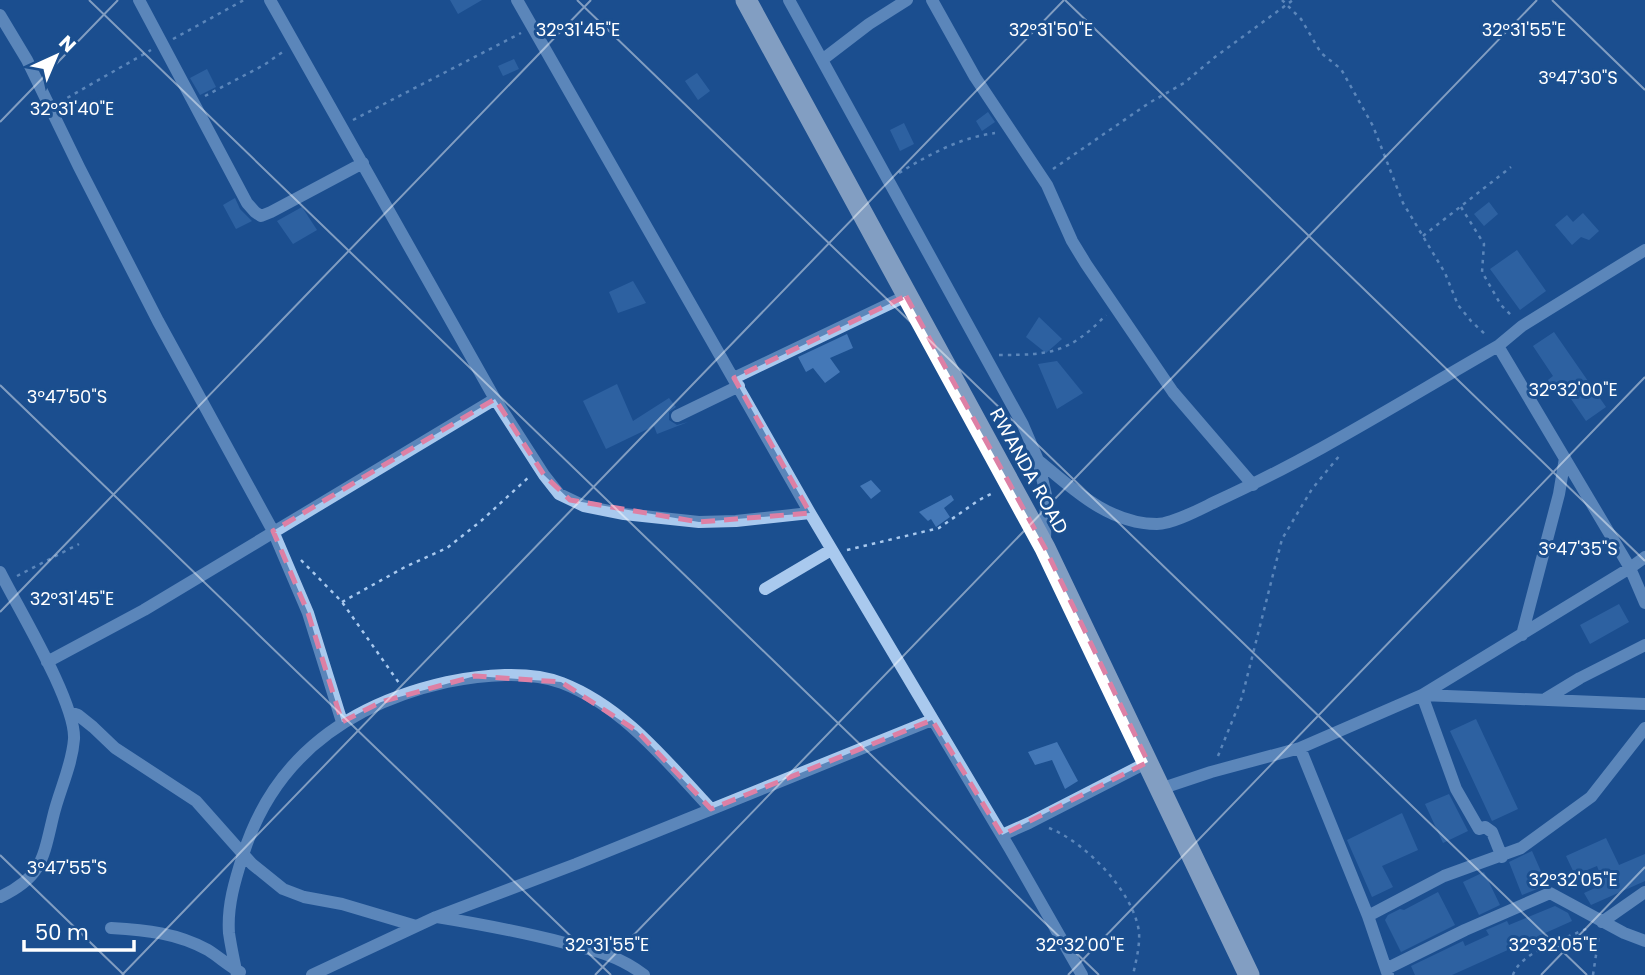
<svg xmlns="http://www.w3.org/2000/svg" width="1645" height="975" viewBox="0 0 1645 975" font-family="Poppins,sans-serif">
<rect width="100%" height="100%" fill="#1b4f8f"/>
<path fill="#4478b7" d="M450,0H482L458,14Z
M514,59L519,69L503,76L498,66Z
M207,69L216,87L200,95L190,78Z
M697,73L710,91L698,100L685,81Z
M988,112L995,122L982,131L976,121Z
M904,123L914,144L900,151L890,130Z
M235,198L240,209L252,221L236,229L223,205Z
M1489,202L1498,214L1484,226L1474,214Z
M302,207L317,230L293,244L277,221Z
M1583,213L1599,231L1589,240L1581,237L1572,245L1555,225L1567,215L1573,222Z
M1517,250L1546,291L1520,310L1490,269Z
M633,281L646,303L618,313L609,292Z
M1039,317L1062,339L1046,353L1026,337Z
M1554,332L1606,407L1586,421L1567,393L1560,397L1548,380L1553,376L1533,346Z
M847,334L853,348L830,358L840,372L825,383L813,368L806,372L798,357Z
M1057,361L1083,393L1057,409L1038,364Z
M617,384L633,421L669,398L676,407L669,412V420L677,425L688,422L657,434L654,426L606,449L583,401Z
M871,480L881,491L871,499L860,486Z
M951,495L954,500L944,508L950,517L936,527L931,519L928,521L919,512Z
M1619,604L1629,622L1590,644L1580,625Z
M1476,719L1518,809L1492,821L1450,731Z
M1057,742L1078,781L1065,789L1052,760L1035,765L1028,752Z
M1449,794L1468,831L1443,843L1425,804Z
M1402,813L1418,850L1382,866L1393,887L1372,897L1347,840Z
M1606,838L1619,865L1645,854V881L1591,905L1584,893L1604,884L1597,866L1575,875L1566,856Z
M1532,851L1547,885L1522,895L1509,862Z
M1484,872L1500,905L1479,915L1463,882Z
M1438,892L1455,925L1401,952L1385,920L1388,915L1400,909L1404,910Z
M1555,906L1568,913L1572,921L1452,975H1415L1411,966L1463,941L1465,946L1489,935L1486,930L1507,921L1509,925Z"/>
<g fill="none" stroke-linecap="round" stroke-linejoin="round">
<path stroke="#a9c9ee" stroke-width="2.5" stroke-dasharray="3.5 5" stroke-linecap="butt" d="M1282,0L1301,19L1321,53L1341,69L1373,126L1403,203L1445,273L1458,305L1471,321L1487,336
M173,39L244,0
M205,96L264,65L284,51
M60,102L151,50
M353,120L521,33
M1053,169L1149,103L1184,83L1215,57L1293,0
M899,173C930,154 959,138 995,133
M1461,207L1484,244L1482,272L1501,305L1513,317
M1423,236L1511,167
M999,355C1051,355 1069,353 1106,315
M847,550L939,528L979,500L995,492
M301,560L342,602L399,683
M17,576L79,544
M342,602L405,567L447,548L481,521L530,476
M1218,756L1242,697L1282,539L1312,489L1340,455
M1049,828C1085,842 1134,892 1139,932C1140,946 1136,961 1133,975
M1513,975C1520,952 1567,938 1588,928
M1593,975L1599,935"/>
<path stroke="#a9c9ee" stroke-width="12" d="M139,0L247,203L255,212L261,216L271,212L363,163
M270,0L495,399L544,475L559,494L584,506L624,514L699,522L736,521L810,513
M517,0L810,513L1010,849L1082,975
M789,0L1023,425L1038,460L1046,495L1045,541
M932,0L975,77L1047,185L1072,241L1086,264L1173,392L1253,485
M0,15L27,60L79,167L158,321L273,531L308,613L342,722
M822,60L869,24L907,0
M1498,346L1630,568L1645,603
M734,378L906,296
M677,416L739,386
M1038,460C1073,489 1109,524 1157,524C1173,524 1202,508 1217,501C1314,457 1405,399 1498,346L1522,326L1645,250
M0,572C18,608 76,703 74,739C72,766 59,791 53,817C43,859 42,877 0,897
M765,589L831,550
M1522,635L1559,494L1565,458
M47,662L144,610L495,399
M1547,698L1580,678L1645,645
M69,712L78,715L93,727L115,748L196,801L252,864L283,889L304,897L342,904L416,926
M1300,748L1368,916L1388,975
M1160,789L1211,772L1300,748L1422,695L1630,568L1645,557
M1002,835L1029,823L1148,762
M1502,857L1492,832L1485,827L1479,829L1456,789L1422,695L1645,704
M1368,916L1444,876L1521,848L1591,797L1645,728
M437,917C480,924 522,932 565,943C594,950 620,956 644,975
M1602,922L1645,892
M111,928C146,930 177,933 208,950C219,957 229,966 240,972
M1386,969L1465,930L1550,893L1624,933L1645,941
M237,975C234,961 231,947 229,933C227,906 235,880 243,855C274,757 349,704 447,682C481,675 529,670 562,683C624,707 667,762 711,809
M312,975L436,917L576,864L932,720"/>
<path stroke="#fff" stroke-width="21" d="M746,0L1045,548L1249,975"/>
</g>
<path d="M0 0H1645V975H0ZM906,296L1045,548L1148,762L1002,835L932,720L711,809L637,731L561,682L475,676L381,702L342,722L308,613L273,531L495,399L544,475L570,500L699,522L810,513L734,378Z" fill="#1b4f8f" fill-opacity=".55" fill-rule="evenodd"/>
<path fill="none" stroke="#dd80a5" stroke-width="5" stroke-dasharray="14 9" stroke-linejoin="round" d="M906,296L1045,548L1148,762L1002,835L932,720L711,809L637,731L561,682L475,676L381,702L342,722L308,613L273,531L495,399L544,475L570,500L699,522L810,513L734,378Z"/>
<path fill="none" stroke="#fff" stroke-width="2" stroke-opacity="0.45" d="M89,0L1099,975M577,0L1587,975M1065,0L1645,561M1552,0L1645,90M0,122L118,0M0,385L611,975M0,612L591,0M0,855L124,975M122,975L1064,0M595,975L1537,0M1068,975L1645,377M1541,975L1645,867"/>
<g text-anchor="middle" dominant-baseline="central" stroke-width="6" stroke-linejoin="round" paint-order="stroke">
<g font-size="19" fill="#fff" stroke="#1b4f8f">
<text transform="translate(1029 471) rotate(61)">RWANDA ROAD</text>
</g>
</g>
<g font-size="18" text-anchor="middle" fill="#fff" stroke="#1b4f8f" stroke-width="6" stroke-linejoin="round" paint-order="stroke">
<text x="578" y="36">32°31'45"E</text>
<text x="1051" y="36">32°31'50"E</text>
<text x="1524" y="36">32°31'55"E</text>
<text x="1578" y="84">3°47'30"S</text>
<text x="72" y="115">32°31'40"E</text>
<text x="1573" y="396">32°32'00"E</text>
<text x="67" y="403">3°47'50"S</text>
<text x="1578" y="555">3°47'35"S</text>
<text x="72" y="605">32°31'45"E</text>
<text x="67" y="874">3°47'55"S</text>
<text x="1573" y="886">32°32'05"E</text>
<text x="607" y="951">32°31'55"E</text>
<text x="1080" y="951">32°32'00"E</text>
<text x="1553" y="951">32°32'05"E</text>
</g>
<g transform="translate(56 56) rotate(44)" stroke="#1b4f8f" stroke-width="5" paint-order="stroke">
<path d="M0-5L12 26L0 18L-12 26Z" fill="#ffffff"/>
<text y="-10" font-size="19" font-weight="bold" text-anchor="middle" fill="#ffffff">N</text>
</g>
<path d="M24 940v10h110v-10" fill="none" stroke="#ffffff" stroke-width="3.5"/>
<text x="35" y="940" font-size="21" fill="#ffffff" stroke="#1b4f8f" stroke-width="5" paint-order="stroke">50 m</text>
</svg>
